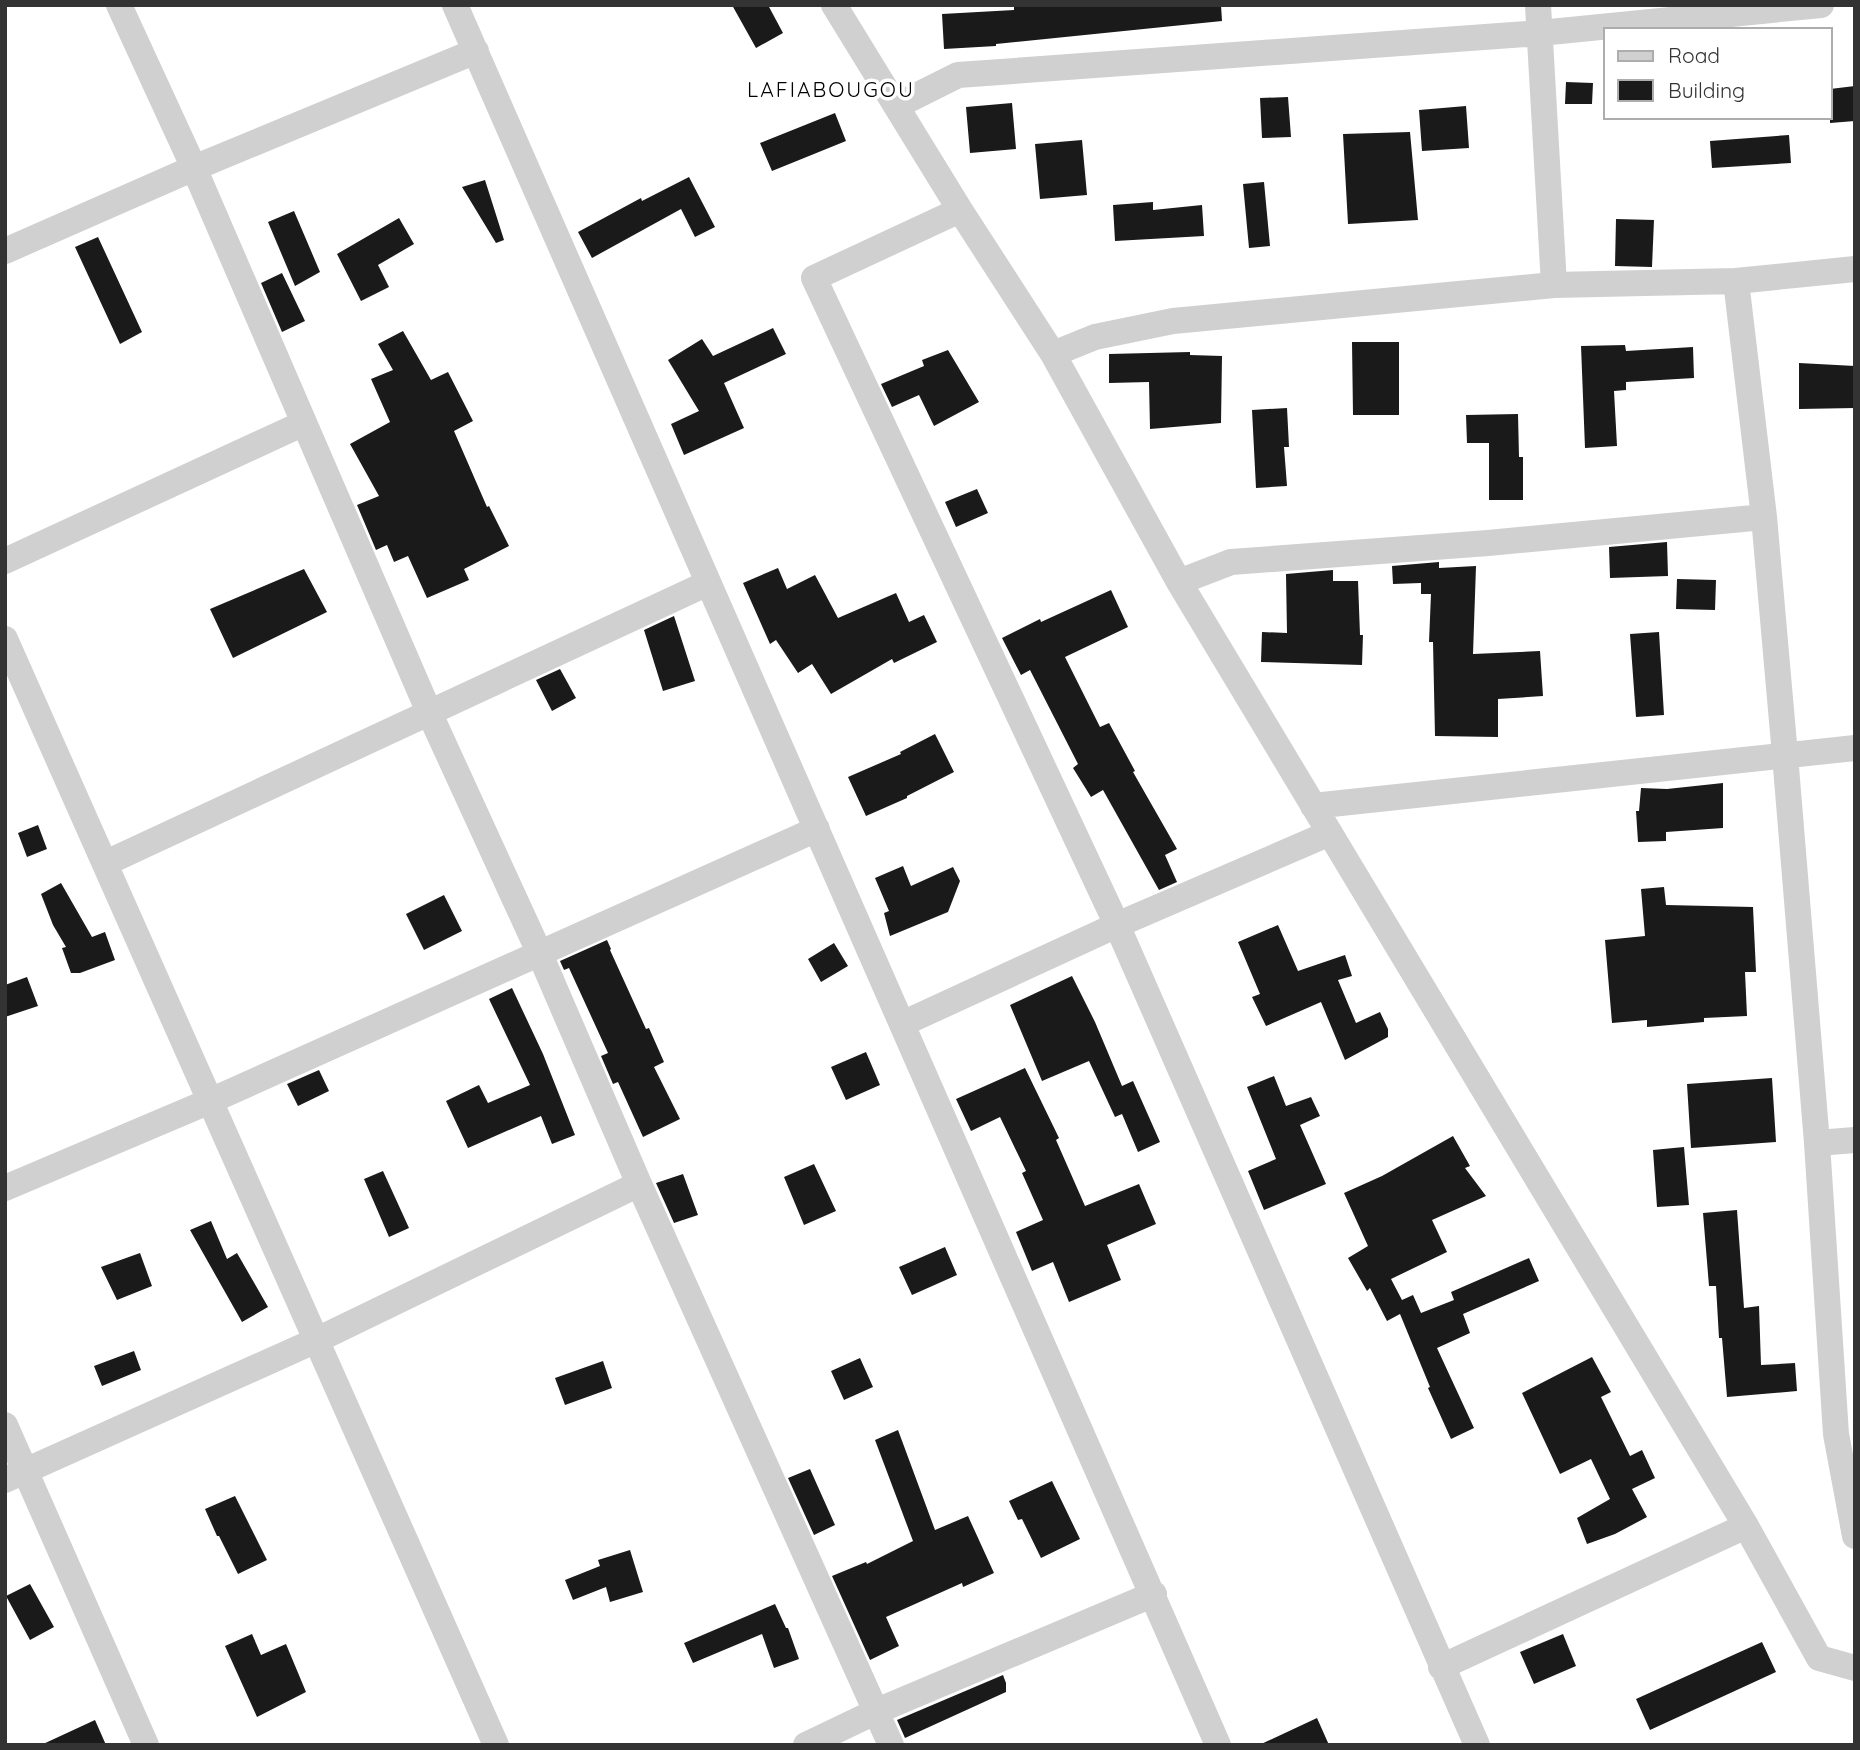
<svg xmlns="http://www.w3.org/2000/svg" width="1860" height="1750" viewBox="0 0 1860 1750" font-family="Quicksand,sans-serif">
<rect width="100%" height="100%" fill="#fff"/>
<path fill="#1a1a1a" d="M732,5H768L783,33L756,48Z
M1014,5H1221L1222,21L996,44V46L944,49L942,14L1014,10Z
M1566,82L1593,83L1592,104H1565Z
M1855,86V121L1830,123V89Z
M1288,97L1291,137L1262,138L1260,98Z
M1012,103L1016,149L970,153L966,107Z
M1466,106L1469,148L1422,151L1419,110Z
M835,113L846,141L772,171L760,143Z
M1410,132L1418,220L1348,224L1343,134Z
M1789,135L1791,163L1712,168L1710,141Z
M1082,140L1087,195L1040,199L1035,144Z
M689,177L715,227L695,237L681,209L592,258L578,232L641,198L642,201Z
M485,180L504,240L496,243L462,187Z
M1264,182L1270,246L1249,248L1243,184Z
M1153,202V210L1202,205L1204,236L1115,241L1113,205Z
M294,211L320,272L295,286L268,222Z
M399,218L414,244L378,265L389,287L361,301L337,254Z
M1616,219L1654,220L1652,267L1615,266Z
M98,237L142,332L120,344L75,247Z
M282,273L305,321L282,332L261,283Z
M773,328L786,354L724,383L744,428L684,455L671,424L699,411L668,360L702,339L713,356Z
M403,331L431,380L448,372L473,421L454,431L487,507L489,506L509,546L464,569L469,580L427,598L408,556L394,562L387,545L376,550L357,505L379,496L350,444L390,422L371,379L393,370L378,344Z
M1352,342H1399V415H1353Z
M1625,345L1626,351L1693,347L1694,378L1626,382V390L1614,391L1617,446L1585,448L1581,346Z
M948,350L979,402L934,426L919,395L892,407L881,384L924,366L922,360Z
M1190,352V355L1222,356L1221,423L1150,429L1149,382L1109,383V354Z
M1799,363L1855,366V408L1799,409Z
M1287,408L1289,447H1284L1287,486L1256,488L1252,410Z
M1518,414L1519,457H1523V500H1489V443H1467L1466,415Z
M977,489L988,513L956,527L945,502Z
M1667,542L1668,576L1610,578L1609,547Z
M1439,562V568L1476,566L1473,654L1540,651L1543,696L1498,699V737L1435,736L1433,642H1429L1431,594H1421V583L1393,584L1392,566Z
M778,568L787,589L815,575L838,618L896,593L909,622L924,615L937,642L894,663L892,659L831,694L812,664L798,673L776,640L770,644L743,583Z
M304,569L327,612L233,658L210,609Z
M1333,570V581H1358L1360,635H1363L1362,665L1261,662L1262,632L1287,633L1286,574Z
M1677,579L1716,580L1715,610L1676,609Z
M1111,590L1128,627L1065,657L1100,727L1109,723L1135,771L1133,772L1177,849L1165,855L1177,882L1159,890L1103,790L1091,797L1073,768L1078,764L1030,670L1021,675L1002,638L1040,619L1041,622Z
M674,616L695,681L663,691L644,630Z
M1659,632L1664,715L1636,717L1630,634Z
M560,669L576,698L552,711L536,680Z
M935,734L954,772L907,796V798L866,816L848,777L901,754L900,752Z
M1723,783V828L1666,832V841L1638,842L1636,811H1639L1641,788L1667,789Z
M38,825L47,849L27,857L18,833Z
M903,866L911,886L953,867L960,881L948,912L890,936L884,913L889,911L875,878Z
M61,883L92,937L105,932L115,960L80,973H71L62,948L66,947L53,925L41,894Z
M1664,887L1666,905L1753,907L1756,972H1745L1747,1016L1704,1018V1022L1647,1027V1020L1612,1023L1605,940L1645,936L1641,889Z
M444,895L462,931L424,950L406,914Z
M1278,925L1298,971L1345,955L1352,976L1338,980L1356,1023L1380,1012L1388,1029V1037L1345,1060L1321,1002L1266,1026L1252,997L1260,994L1238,942Z
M607,940L611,949L610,950L646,1029L649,1028L664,1062L654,1067L680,1119L643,1137L618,1082L613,1084L601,1056L608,1053L569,968L564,970L560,961Z
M834,943L848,966L821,982L808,959Z
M1072,976L1095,1022L1122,1086L1133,1081L1160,1142L1138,1152L1122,1114L1115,1117L1089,1061L1042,1081L1010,1005Z
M27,977L38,1006L5,1017V985Z
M512,988L543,1054L575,1135L552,1144L541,1116L468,1148L446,1101L479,1085L488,1103L530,1085L489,999Z
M866,1052L880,1085L846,1100L831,1067Z
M1025,1068L1059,1138L1056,1140L1085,1206L1139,1184L1156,1224L1107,1245L1121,1280L1069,1302L1053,1262L1032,1271L1016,1232L1043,1220L1022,1173L1026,1171L1000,1117L971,1131L956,1099Z
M319,1070L329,1091L298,1106L287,1084Z
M1274,1076L1286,1106L1311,1097L1320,1116L1300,1125L1326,1184L1264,1210L1248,1171L1276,1159L1247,1087Z
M1772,1078L1776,1142L1691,1148L1687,1084Z
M1453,1136L1470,1166L1465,1168L1486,1196L1432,1220L1447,1252L1391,1279L1402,1300L1413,1295L1421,1313L1454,1300L1451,1292L1529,1258L1539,1281L1463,1314L1470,1333L1437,1348L1474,1428L1451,1439L1428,1388L1430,1387L1400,1314L1387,1321L1370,1288L1367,1291L1348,1258L1368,1246L1344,1193L1382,1176Z
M1684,1147L1689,1205L1657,1207L1653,1150Z
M814,1164L836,1211L804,1225L784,1177Z
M383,1171L409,1228L389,1237L364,1179Z
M683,1174L698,1215L674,1223L656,1183Z
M1737,1210L1744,1308L1759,1306L1761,1365L1795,1363L1797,1391L1727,1397L1722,1338H1719L1716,1286H1709L1703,1213Z
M211,1221L227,1259L237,1253L268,1307L242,1322L190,1230Z
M945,1247L957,1275L912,1295L899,1267Z
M140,1253L152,1286L117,1300L101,1267Z
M134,1351L141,1370L102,1386L94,1366Z
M1592,1357L1611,1392L1601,1397L1630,1456L1642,1450L1655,1478L1632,1489L1647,1517L1615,1534L1587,1544L1577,1518L1610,1499L1591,1459L1560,1474L1522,1393Z
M860,1358L873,1387L844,1400L831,1371Z
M603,1361L612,1388L565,1405L555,1378Z
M898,1430L935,1530L968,1516L994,1573L963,1587L962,1583L886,1617L899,1646L870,1660L832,1576L866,1562L867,1564L913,1541L875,1440Z
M810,1469L835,1525L814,1535L788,1478Z
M1052,1481L1080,1539L1041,1558L1022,1519L1018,1520L1009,1501Z
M235,1496L267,1560L238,1574L219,1536H217L205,1509Z
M630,1550L643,1592L610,1602L606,1587L573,1600L565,1580L600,1566L598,1560Z
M30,1584L54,1627L30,1640L6,1596Z
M775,1604L786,1628H788L799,1659L774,1668L762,1634L693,1663L684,1643Z
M252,1634L261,1655L286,1644L306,1692L257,1717L225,1646Z
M1563,1634L1576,1666L1534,1684L1520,1652Z
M1762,1642L1776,1672L1650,1730L1636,1699Z
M1003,1675L1006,1683V1692L905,1738L897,1720Z
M1317,1718L1329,1745H1259Z
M95,1720L106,1745H41Z"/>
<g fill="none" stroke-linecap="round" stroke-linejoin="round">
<path stroke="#d0d0d0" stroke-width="26" d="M119,5L194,168L429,712L539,952L639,1184L891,1745
M455,5L1218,1745
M834,5L960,210L1053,354L1179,582L1746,1526L1819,1658L1855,1668
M1538,5L1554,285
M896,106L958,75L1540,33L1821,5
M960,210L814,278L1117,925L1477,1745
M5,251L194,168L476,51
M1855,269L1736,281L1764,517L1785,755L1817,1143L1836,1434L1855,1536
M1053,354L1095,337L1173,321L1554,285L1736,281
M5,561L304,423
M1179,582L1231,562L1488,543L1764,517
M5,639C170,1007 335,1375 496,1745
M1313,806L1855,748
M106,863L708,583
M902,1024L1117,925L1330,833
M1817,1143L1855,1140
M5,1188L210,1101L817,829
M5,1425L146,1745
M5,1480L319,1339L639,1184
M1441,1667L1746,1526
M806,1745L877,1711L1154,1594"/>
</g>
<g text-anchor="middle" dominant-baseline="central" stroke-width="7" stroke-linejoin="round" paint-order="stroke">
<g font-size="21" letter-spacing="2" fill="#000" stroke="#fff">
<text x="831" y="89">LAFIABOUGOU</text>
</g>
</g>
<rect width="1860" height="1750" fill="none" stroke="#333333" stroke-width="14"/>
<rect x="1604" y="28" width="228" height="91" fill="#ffffff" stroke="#adadad" stroke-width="2"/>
<rect x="1618" y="51" width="35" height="10" fill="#d0d0d0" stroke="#adadad" stroke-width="2"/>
<text x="1668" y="63" font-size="21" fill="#333333">Road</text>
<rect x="1618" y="80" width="35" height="21" fill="#1a1a1a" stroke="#adadad" stroke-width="2"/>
<text x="1668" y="98" font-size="21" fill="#333333">Building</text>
</svg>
